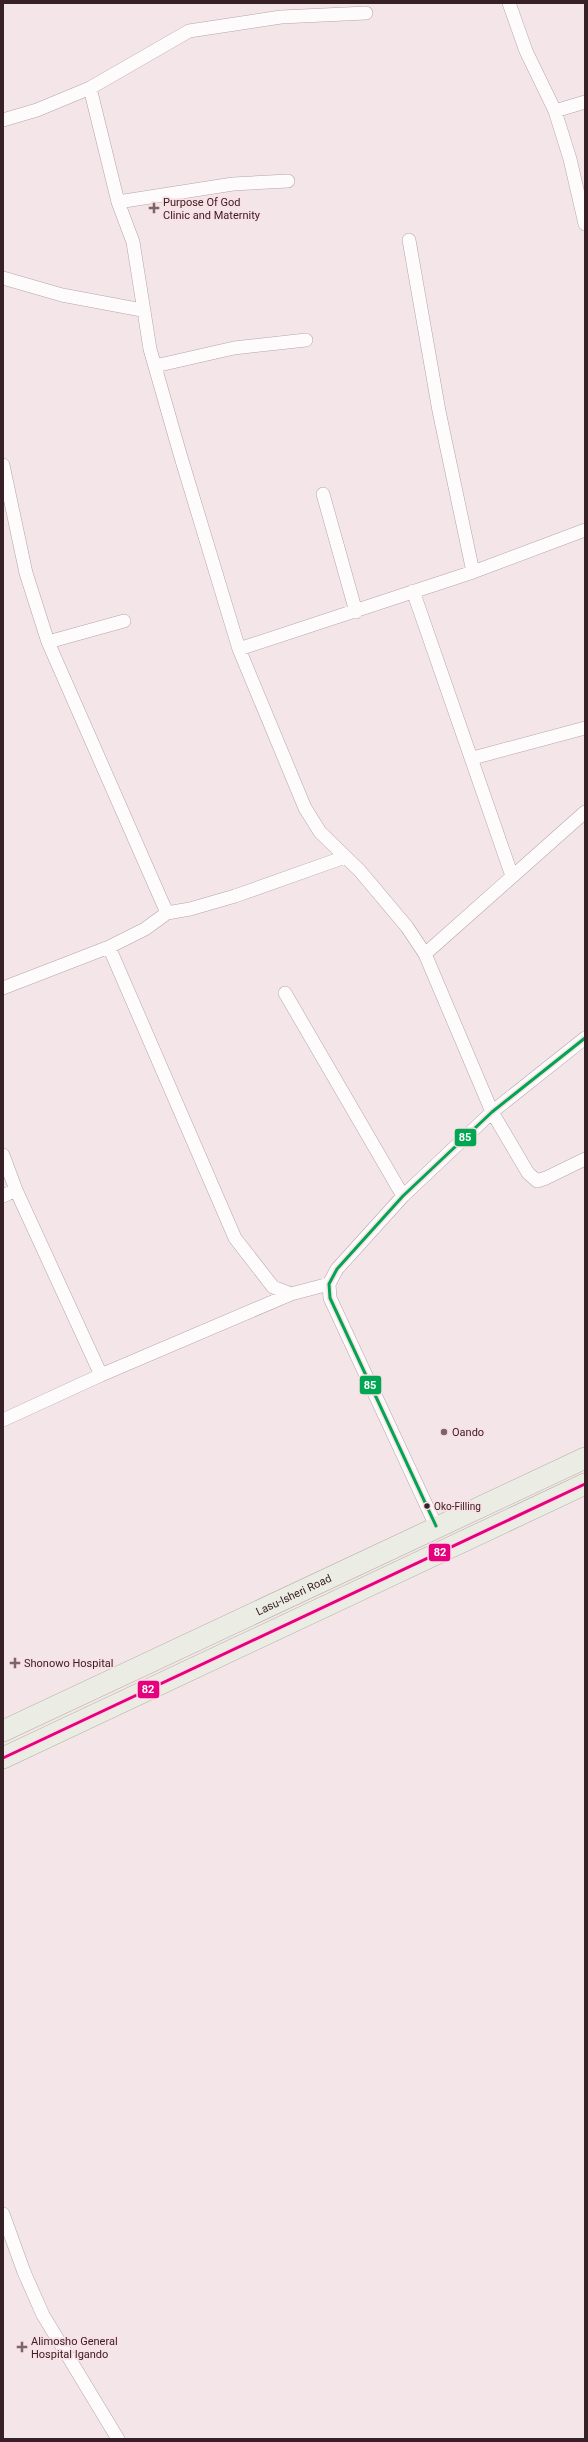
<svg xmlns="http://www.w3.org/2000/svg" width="588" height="2442" viewBox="0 0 588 2442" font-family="Roboto,sans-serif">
<rect width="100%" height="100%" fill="#f4e6e8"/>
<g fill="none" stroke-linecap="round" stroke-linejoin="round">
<g stroke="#b5a5a7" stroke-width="14">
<path id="minor" d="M509,3L526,51L555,111L570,159L585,224
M90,88L118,202L133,242L150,349L180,454L239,649L305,808L320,832L360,871L407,927L425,954L492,1112L528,1173L537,1181L546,1178L585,1159
M555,111L585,102
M3,120L37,110L90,88L189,31L281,17L366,13
M118,202L233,184L288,181
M409,240L439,411L473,572
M3,278L62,295L142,310
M155,366L234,348L306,340
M3,465L26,573L48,642L167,913
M323,494L356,612
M413,591L512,876
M48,642L124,621
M239,649L473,572L585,530
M473,758L585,728
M109,947L235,1238L273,1287L291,1294
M425,954L585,812
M3,988L109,947L145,929L167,913L190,909L235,896L345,857
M285,993L403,1196
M3,1155L16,1190L101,1375
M3,1196L16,1190
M3,1420L101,1375L291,1294L329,1284
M436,1526L330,1298L329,1284L337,1269L403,1196L492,1112L585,1038
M3,2214L24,2272L43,2315L118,2439"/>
</g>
<g stroke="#b1aea0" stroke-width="22">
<g id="primary">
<path id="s1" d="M3,1731L585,1458"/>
<path d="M3,1758L585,1484"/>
</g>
</g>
<use href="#minor" stroke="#fdfbfc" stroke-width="13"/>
<use href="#primary" stroke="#ebece4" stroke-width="21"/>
<g stroke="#fae0e5" stroke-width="6">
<path id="bus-1" d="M436,1526L330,1298L329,1284L337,1269L403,1196L492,1112L585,1038"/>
</g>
<g stroke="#fae0e5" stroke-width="6">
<path id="bus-2" d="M3,1758L585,1484"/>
</g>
<use href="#bus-1" stroke="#00a651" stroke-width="3"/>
<use href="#bus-2" stroke="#e5007d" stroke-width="3"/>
</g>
<g fill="#7a666a" stroke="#fae0e5" stroke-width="1.5">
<path d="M152 202h4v4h4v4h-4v4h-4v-4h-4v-4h4z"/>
<circle cx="444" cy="1432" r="4"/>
<path d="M13 1657h4v4h4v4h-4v4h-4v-4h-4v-4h4z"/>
<path d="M20 2341h4v4h4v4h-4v4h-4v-4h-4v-4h4z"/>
</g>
<circle fill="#382126" stroke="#fae0e5" stroke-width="1.5" cx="427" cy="1506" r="3.5"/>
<g text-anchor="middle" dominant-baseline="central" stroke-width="3.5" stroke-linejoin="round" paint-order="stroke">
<g font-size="10" fill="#382126" stroke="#fae0e5" text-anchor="start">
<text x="434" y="1506">Oko-Filling</text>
</g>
<g font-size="11" fill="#382126" stroke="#fae0e5" text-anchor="start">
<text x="163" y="202">Purpose Of God<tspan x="163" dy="13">Clinic and Maternity</tspan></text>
<text x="452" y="1432">Oando</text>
<text x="24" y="1663">Shonowo Hospital</text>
<text x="31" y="2341">Alimosho General<tspan x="31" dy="13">Hospital Igando</tspan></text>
</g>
<g font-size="11" fill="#382126" stroke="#fae0e5">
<text stroke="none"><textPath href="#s1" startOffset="321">Lasu-Isheri Road</textPath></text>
</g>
</g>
<g stroke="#fae0e5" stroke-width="1.5">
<rect x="454" y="1128" width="23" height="19" rx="4" fill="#00a651"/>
<rect x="359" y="1375" width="23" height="20" rx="4" fill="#00a651"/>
<rect x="428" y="1543" width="23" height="19" rx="4" fill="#e5007d"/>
<rect x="137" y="1680" width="23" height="19" rx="4" fill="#e5007d"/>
</g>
<g font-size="11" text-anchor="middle" font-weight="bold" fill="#fff">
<text x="465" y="1141">85</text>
<text x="370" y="1389">85</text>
<text x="440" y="1556">82</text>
<text x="148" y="1693">82</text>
</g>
<rect width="588" height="2442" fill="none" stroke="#382126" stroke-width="8"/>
</svg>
